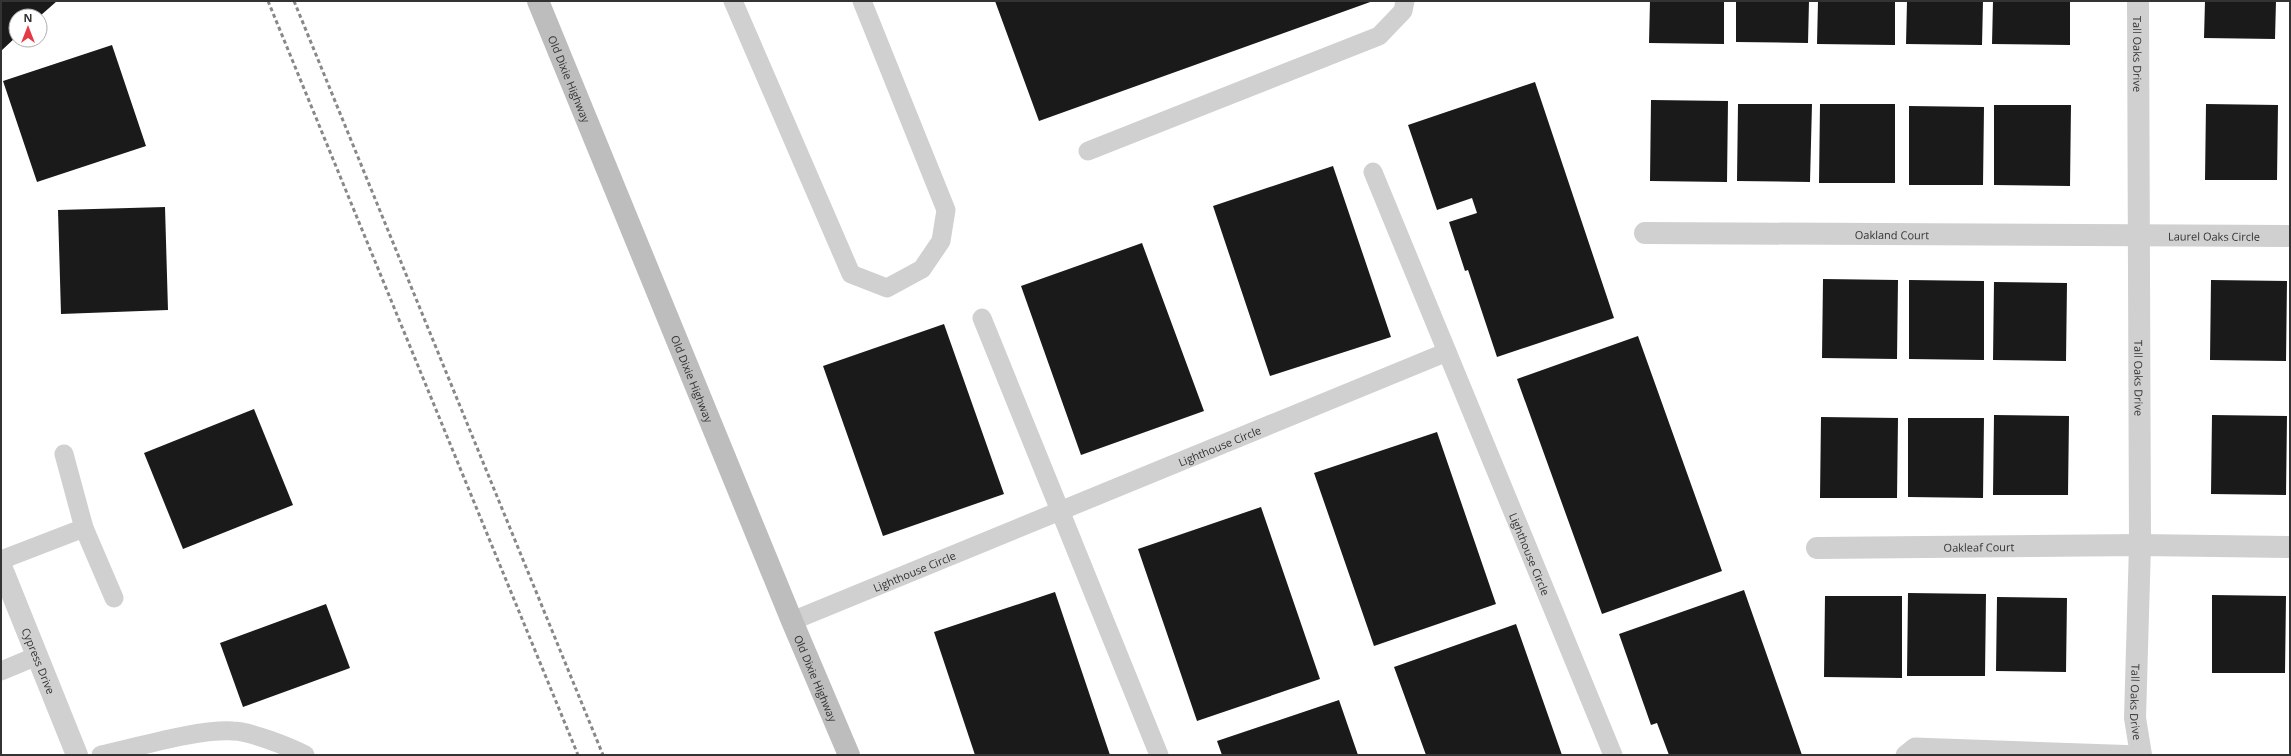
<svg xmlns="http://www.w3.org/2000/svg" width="2291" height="756" viewBox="0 0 2291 756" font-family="'Open Sans',sans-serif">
<rect width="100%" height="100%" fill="#fff"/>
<path fill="#1a1a1a" d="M1,1H57L40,16H16V37L1,51Z
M995,1H1373L1039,121Z
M1650,1H1724V44L1649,43Z
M1736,1H1809L1808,43L1736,42Z
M1818,1H1895V45L1817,44Z
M1907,1H1983L1982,45L1906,44Z
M1993,1H2070V45L1992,44Z
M2205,1H2276L2275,39L2204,38Z
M112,45L146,146L37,182L3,81Z
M1535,82L1614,318L1497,357L1468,270L1465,271L1449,222L1477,213L1472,198L1437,210L1408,125Z
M1651,100L1728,101L1727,182L1650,181Z
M1738,104H1812L1810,182L1737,181Z
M1820,104H1895V183H1819Z
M2206,104L2278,105L2277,180H2205Z
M1994,105H2071L2070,186L1994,185Z
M1909,106L1984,107L1983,185H1909Z
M1333,166L1391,337L1270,376L1213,206Z
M165,207L168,310L61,314L58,210Z
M1142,243L1204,411L1081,455L1021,286Z
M1823,279L1898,280L1897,359L1822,358Z
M1909,280L1984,281V360L1909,359Z
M2211,280L2287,281L2286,361L2210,360Z
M1994,282L2067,283L2066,361L1993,360Z
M944,324L1004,494L883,536L823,366Z
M1638,336L1722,571L1602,614L1517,379Z
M254,409L293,505L183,549L144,453Z
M1994,415L2069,416L2068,495H1993Z
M2212,415L2287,416L2286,495L2211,494Z
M1821,417L1898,418L1897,498H1820Z
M1908,418H1984L1983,498L1908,497Z
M1437,432L1496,604L1374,646L1314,473Z
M1261,507L1320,679L1197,721L1138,549Z
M1744,590L1802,755H1669L1657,723L1651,725L1619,634Z
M1055,592L1110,755H975L934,632Z
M1908,593L1986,594L1985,676H1907Z
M2212,595L2286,596L2285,673H2212Z
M1825,596H1902V678L1824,677Z
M1997,597L2067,598L2066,672L1996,671Z
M326,604L350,668L243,707L220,643Z
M1516,624L1562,755H1426L1394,667Z
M1339,700L1358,755H1222L1217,741Z"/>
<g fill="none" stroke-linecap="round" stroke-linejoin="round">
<g stroke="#d0d0d0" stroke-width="19">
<path d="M733,1L851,274L887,288L922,269L941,241L946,210L862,1"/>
<path d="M1088,151L1379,36L1403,11L1405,1"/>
<path id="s1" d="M1373,172L1613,755"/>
<path d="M982,318L1159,755"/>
<path d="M64,454L84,528L114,598"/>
<path d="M1,560L84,528"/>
<path id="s2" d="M792,621L1447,352"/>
<path d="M1,671L37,656"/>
<path d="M101,755C139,747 196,729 233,731C249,731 290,747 305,755"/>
<path d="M1905,755L1915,747L2140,755"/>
</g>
<g stroke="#d0d0d0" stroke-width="22">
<path id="s3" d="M2138,1L2140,545L2135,718L2141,755"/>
<path id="s4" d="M1645,233L2290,236"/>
<path id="s5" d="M1817,548L2140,545L2290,547"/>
<path id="s6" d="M1,566L77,755"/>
</g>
<path stroke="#bdbdbd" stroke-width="22" id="s7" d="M538,1L792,621L849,755"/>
<path stroke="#888" stroke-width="3" stroke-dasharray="4 3" stroke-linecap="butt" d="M268,1L578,755
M294,1L603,755"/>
</g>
<g text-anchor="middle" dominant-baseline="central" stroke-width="4" stroke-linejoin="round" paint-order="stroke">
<g font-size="11" fill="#333" stroke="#fff">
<text stroke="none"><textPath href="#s3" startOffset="53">Tall Oaks Drive</textPath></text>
<text stroke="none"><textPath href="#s7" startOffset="84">Old Dixie Highway</textPath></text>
<text stroke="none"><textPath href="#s4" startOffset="247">Oakland Court</textPath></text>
<text stroke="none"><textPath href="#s4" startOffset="569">Laurel Oaks Circle</textPath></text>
<text stroke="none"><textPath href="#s7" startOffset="408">Old Dixie Highway</textPath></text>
<text stroke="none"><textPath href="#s3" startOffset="377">Tall Oaks Drive</textPath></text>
<text stroke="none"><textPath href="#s2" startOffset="462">Lighthouse Circle</textPath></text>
<text stroke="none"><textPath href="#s5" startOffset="162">Oakleaf Court</textPath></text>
<text stroke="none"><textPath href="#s1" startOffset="413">Lighthouse Circle</textPath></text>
<text stroke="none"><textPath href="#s2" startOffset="132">Lighthouse Circle</textPath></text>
<text stroke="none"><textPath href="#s6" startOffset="102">Cypress Drive</textPath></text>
<text stroke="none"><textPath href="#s7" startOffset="732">Old Dixie Highway</textPath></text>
<text stroke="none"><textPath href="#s3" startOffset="701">Tall Oaks Drive</textPath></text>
</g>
</g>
<rect width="2291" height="756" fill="none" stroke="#333333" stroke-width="4"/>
<g transform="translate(28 28)"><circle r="19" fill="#ffffff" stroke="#adadad"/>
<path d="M0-3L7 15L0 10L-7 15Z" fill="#e63946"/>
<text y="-6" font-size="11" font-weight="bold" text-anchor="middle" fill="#333333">N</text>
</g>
</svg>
